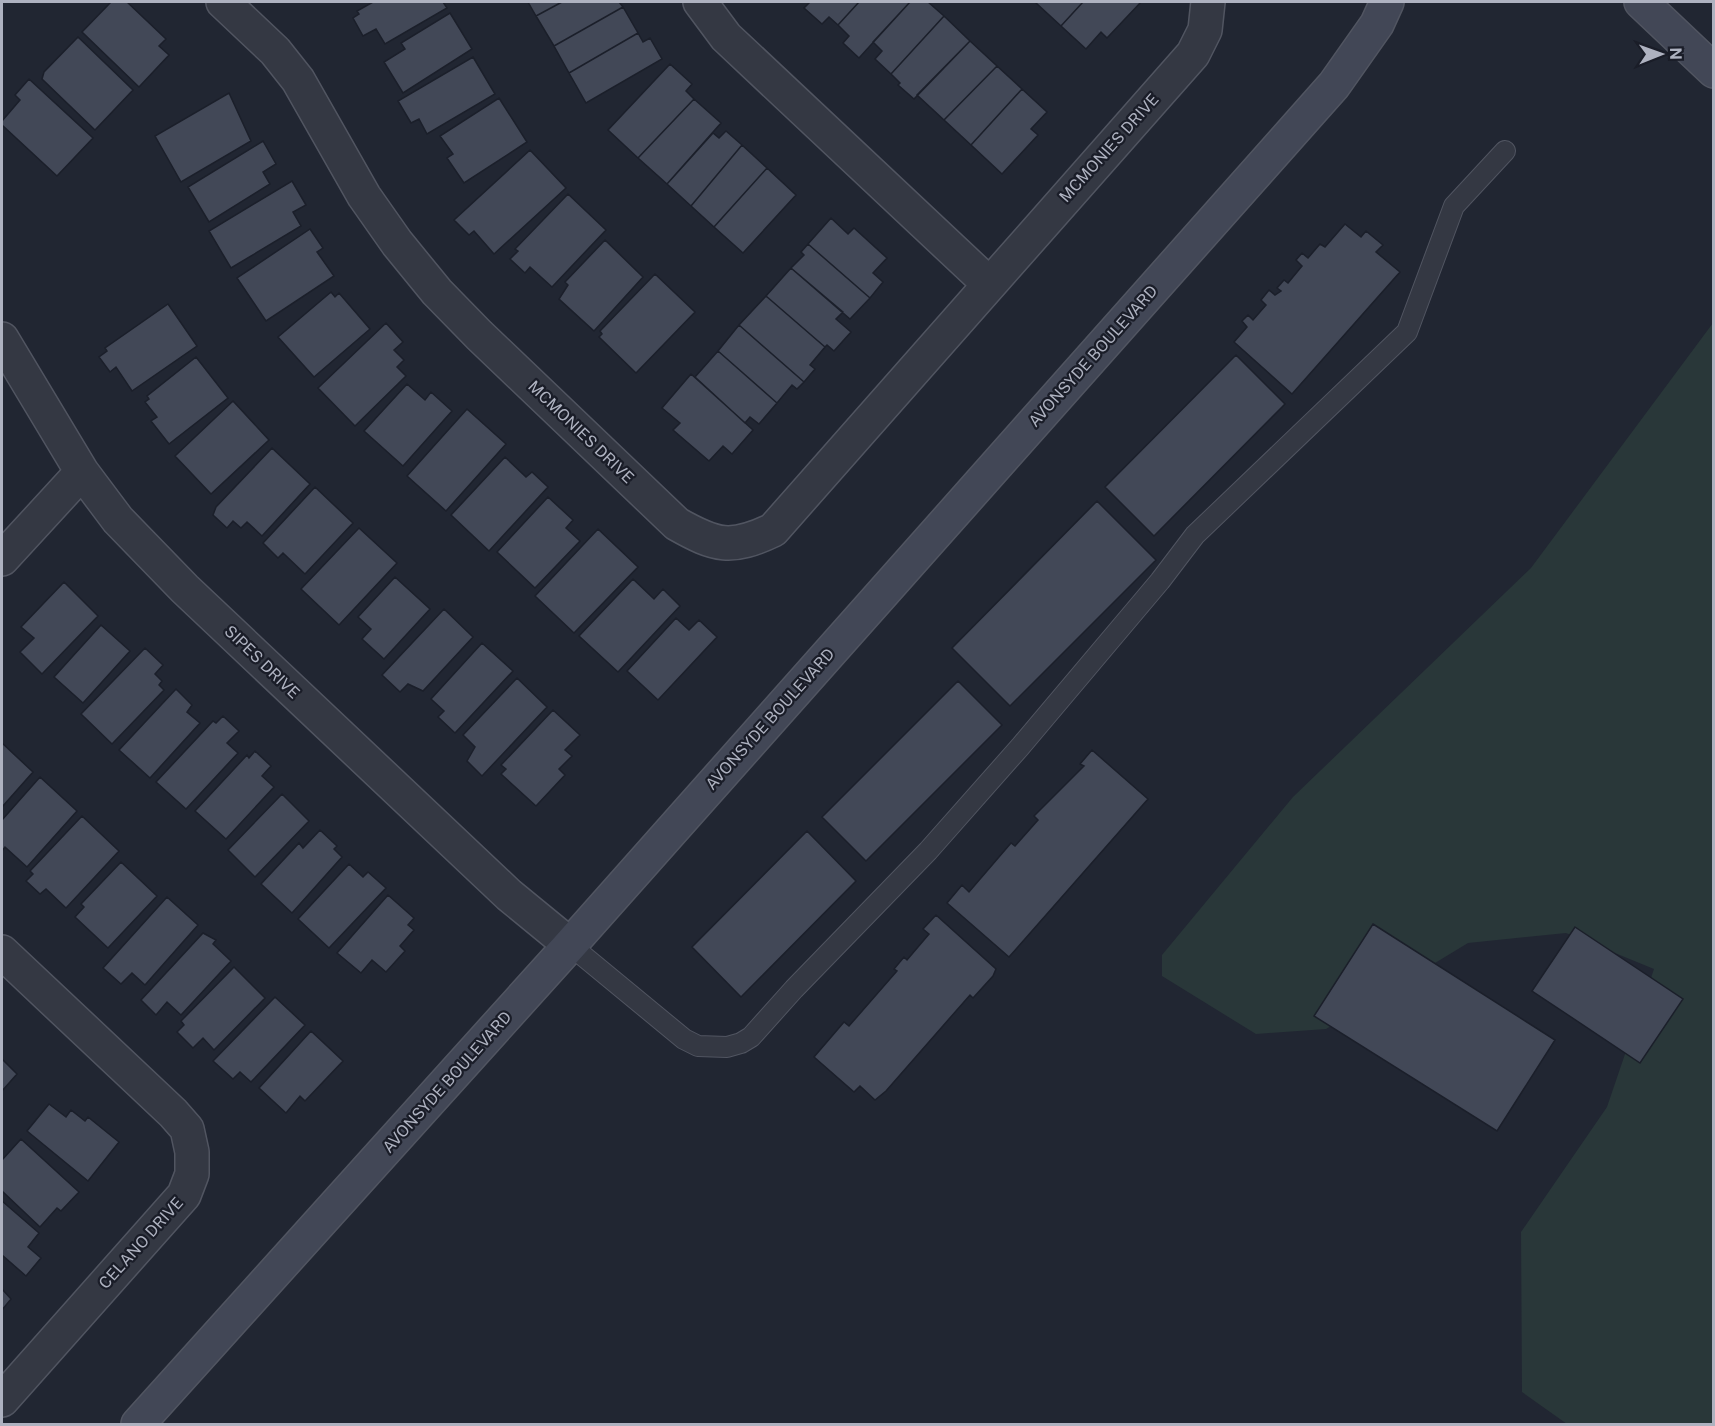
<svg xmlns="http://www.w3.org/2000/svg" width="1715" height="1426" viewBox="0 0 1715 1426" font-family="'Public Sans',sans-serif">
<rect width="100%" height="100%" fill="#212632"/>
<path fill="#293739" d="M1713,323V1424H1567L1522,1392L1521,1232L1607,1107L1654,969L1566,933L1468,943L1326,1029L1256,1034L1162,976V955L1293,797L1531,568Z"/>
<path fill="#424857" stroke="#1b1f2a" stroke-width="1.5" d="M111,2H127L166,39L159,46L169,55L139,87L82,32Z
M373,2H443L447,8L385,44L376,29L363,36L353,18L359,14L357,11Z
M528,2H562L536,16Z
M562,2H619L623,7L554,46L536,16Z
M810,2H859L838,25L829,17L822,24L804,8Z
M859,2H910L859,58L843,43L849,36L838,25Z
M910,2H928L944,16L891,74L875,59L882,51L873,42Z
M1035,2H1083L1061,26Z
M1083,2H1141L1107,38L1101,32L1086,49L1061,26Z
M623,7L638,33L569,73L554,46Z
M450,13L472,49L403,93L384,62L405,49L401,43Z
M944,16L970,41L914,99L898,85L900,83L891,74Z
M638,33L643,42L650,38L662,59L586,103L569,73Z
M78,37L133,90L95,130L42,79L44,72Z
M970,41L997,66L944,120L917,95Z
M473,57L495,94L427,134L419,119L411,123L398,101Z
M670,64L692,84L686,91L694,99L638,158L608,130Z
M997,66L1022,89L971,145L944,120Z
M29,79L93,138L57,176L2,125V121L20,100L15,95Z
M1022,89L1047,112L1031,129L1038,135L1002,174L971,145Z
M229,93L251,141L181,182L155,136Z
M499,98L527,142L464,183L447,158L453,154L440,136Z
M694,99L721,123L667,184L638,158Z
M726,131L742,145L691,206L667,184L713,133L719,138Z
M263,141L276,164L263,172L270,184L209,222L188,187Z
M742,145L767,168L714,227L691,206Z
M530,150L566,188L494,254L474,231L469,235L454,220Z
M767,168L796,195L743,253L714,227Z
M292,181L306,205L293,212L301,226L231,268L209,231Z
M568,194L606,230L552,287L530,267L525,273L510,259L518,251L515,249Z
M831,218L848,234L854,228L887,258L873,273L883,282L870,298L808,244Z
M1345,224L1361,237L1366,231L1383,245L1376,252L1400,272L1292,394L1234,342L1247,327L1242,321L1248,315L1253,320L1266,305L1261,300L1269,290L1275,295L1281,291L1277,288L1284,280L1288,283L1302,266L1296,260L1302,253L1308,258L1320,244L1325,247Z
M310,229L323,248L317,252L334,276L266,321L237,278Z
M605,240L643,277L594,331L559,299L568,285L565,282Z
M808,244L870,298L850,319L791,268L804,255L801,252Z
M791,268L843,312L836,319L851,332L834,351L827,345L825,347L766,296Z
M655,274L695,312L636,373L599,337L602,334L600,331Z
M331,292L335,297L339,293L370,329L314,377L278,337Z
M766,296L825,347L810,365L815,369L804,382L739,325Z
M168,304L197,346L132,391L116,367L110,372L99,357L107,351L105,348Z
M386,323L403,342L394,350L404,360L397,367L406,376L355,426L318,388Z
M739,325L804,382L797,389L792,385L777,403L718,351Z
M718,351L777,403L759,424L750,417L745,423L695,377Z
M1236,355L1285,404L1154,536L1105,487Z
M196,357L228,398L169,444L151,421L157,417L145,402L149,399L147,396Z
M691,374L753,430L732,454L723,446L709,461L673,430L680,423L662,408Z
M407,384L425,400L431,392L452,411L403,466L364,431Z
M233,401L269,440L211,494L175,456Z
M467,409L506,444L446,511L407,476Z
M272,448L310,484L262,536L247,522L241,528L233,521L227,528L213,515L216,507Z
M505,457L526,477L532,472L548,487L489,551L451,515Z
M315,487L353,523L305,574L283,553L278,558L263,543Z
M548,497L573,520L566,528L580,541L535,588L497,552Z
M1097,501L1156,560L1010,706L952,648Z
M359,528L397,563L339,625L301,589Z
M598,529L638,567L574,633L535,596Z
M395,577L430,609L384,659L362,639L371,629L358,617Z
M633,579L654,599L663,589L680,606L618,672L579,636Z
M64,582L98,616L42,674L20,652L34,638L21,627Z
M444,609L473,637L423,691L408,684L400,692L382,675Z
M676,618L689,630L699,620L717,637L658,700L627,671Z
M101,625L130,651L83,703L54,677Z
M482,643L513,671L455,733L438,717L444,711L431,699Z
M145,648L163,665L155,674L162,681L159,685L164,690L112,744L81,714Z
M517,678L547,707L482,776L467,761L475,747L463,735Z
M958,681L1002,725L866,861L822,817Z
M176,689L192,705L187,712L200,723L150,778L119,750Z
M553,710L580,735L565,750L572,756L559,769L565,775L536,806L501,774L506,769L501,765Z
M223,716L239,731L227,743L238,753L186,809L156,782L213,721L216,723Z
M2,743L33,772L2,807Z
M1092,750L1148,799L1009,957L947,903L962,885L969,892L1011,843L1015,846L1038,820L1034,816L1084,766L1080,764Z
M255,751L271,766L262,776L274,787L226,839L195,811L247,755L249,758Z
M40,777L77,811L27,867L5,847L2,851V820Z
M282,794L309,821L255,877L228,850Z
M82,816L119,851L66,908L46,889L40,894L26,881L33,874L30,871Z
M320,830L337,846L334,849L342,857L292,913L261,884L299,843L303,848Z
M807,831L856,881L741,997L692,947Z
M121,862L157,896L108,948L75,917L84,907L81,904Z
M349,864L363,877L368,872L386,888L329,948L298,919Z
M388,895L414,918L408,925L414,930L400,946L405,951L386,972L372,960L361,973L337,953Z
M167,897L198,925L145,985L132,973L121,984L103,968Z
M936,915L996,969L993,976L973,998L970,995L886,1091L875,1100L860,1086L854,1092L814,1057L844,1022L849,1026L897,971L894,969L904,957L907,960L929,934L923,929Z
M1373,924L1555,1040L1497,1131L1314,1016Z
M1575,927L1683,999L1640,1063L1532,991Z
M203,933L216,940L213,944L231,961L181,1015L167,1002L156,1015L141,1000Z
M234,967L265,998L214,1050L203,1038L193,1048L177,1032L184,1025L181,1021Z
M275,997L305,1025L251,1082L240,1072L233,1079L213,1061Z
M311,1031L343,1061L305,1101L300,1096L286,1113L259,1088Z
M2,1059L17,1074L2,1091Z
M49,1104L66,1117L71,1110L85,1121L88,1117L119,1142L88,1181L27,1131Z
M21,1139L79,1192L61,1211L57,1208L40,1227L2,1191V1160Z
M2,1201L39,1233L28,1247L41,1258L26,1276L2,1255Z
M2,1289L11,1299L2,1310Z"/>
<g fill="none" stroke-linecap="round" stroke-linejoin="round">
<g stroke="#515561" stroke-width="22">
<path id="lane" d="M570,945L684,1039L698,1046L727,1047L741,1043L751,1037L794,989L928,851L1020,747L1160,581L1195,535L1407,332L1454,206L1505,151"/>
</g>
<g stroke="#515561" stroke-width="36">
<path id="street" d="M223,2L275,51L298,80L364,196L397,243L437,292L479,335L677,524C716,546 731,550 773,530L1193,54L1205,30L1208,2
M700,2L726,37L989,284
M2,339L82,472L118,520L185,589L509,895L570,945
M2,559L82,472
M2,952L173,1113L187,1129L192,1152V1174L184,1195L2,1400"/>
</g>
<g stroke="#515561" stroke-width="36">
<path id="secondary" d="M1641,2L1714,71
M138,1424L570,945L1334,85L1377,24L1387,2"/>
</g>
<use href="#lane" stroke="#343843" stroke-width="20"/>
<use href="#street" stroke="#343843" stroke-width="33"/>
<use href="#secondary" stroke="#424756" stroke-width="33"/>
</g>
<g text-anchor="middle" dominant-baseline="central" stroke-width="4.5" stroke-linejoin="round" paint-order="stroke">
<g font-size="16" fill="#aeb2c0" stroke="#1a1d28">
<text transform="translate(1109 148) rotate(-48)">MCMONIES DRIVE</text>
<text transform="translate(1093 356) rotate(-48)">AVONSYDE BOULEVARD</text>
<text transform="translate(581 432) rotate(44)">MCMONIES DRIVE</text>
<text transform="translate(262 662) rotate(44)">SIPES DRIVE</text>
<text transform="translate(770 719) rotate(-48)">AVONSYDE BOULEVARD</text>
<text transform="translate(447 1082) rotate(-48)">AVONSYDE BOULEVARD</text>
<text transform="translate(141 1243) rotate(-48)">CELANO DRIVE</text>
</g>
</g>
<rect width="1715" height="1426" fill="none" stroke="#aeb2c0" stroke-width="6"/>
<g transform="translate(1661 54) rotate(89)" stroke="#1a1d28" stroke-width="4.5" paint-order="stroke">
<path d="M0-4.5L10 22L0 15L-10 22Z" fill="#aeb2c0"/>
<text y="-9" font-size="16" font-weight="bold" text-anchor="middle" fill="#aeb2c0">N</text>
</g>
</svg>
